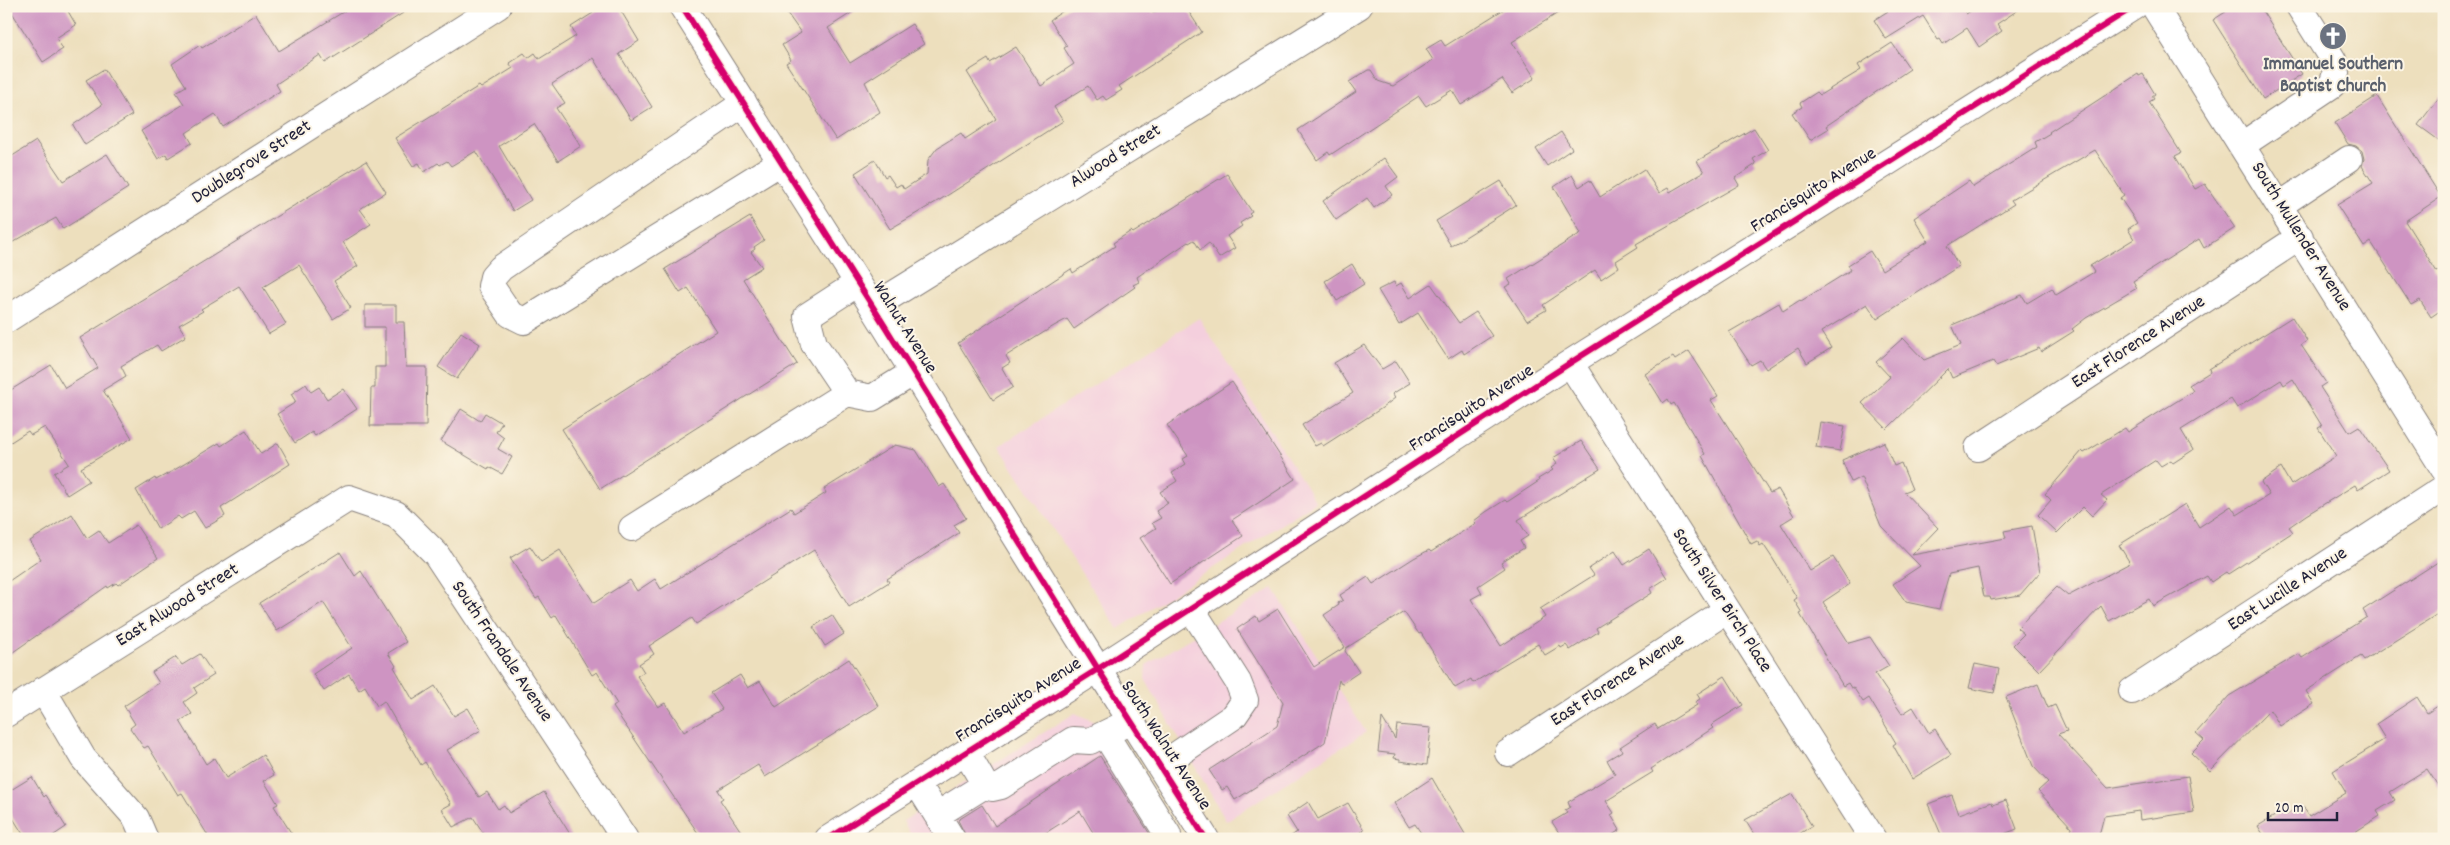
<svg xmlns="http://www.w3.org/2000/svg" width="2450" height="845" viewBox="0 0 2450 845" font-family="Dekko,sans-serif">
<rect width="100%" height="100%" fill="#fcf5e5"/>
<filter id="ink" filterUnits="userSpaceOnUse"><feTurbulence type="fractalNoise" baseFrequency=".02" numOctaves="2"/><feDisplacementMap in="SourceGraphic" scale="10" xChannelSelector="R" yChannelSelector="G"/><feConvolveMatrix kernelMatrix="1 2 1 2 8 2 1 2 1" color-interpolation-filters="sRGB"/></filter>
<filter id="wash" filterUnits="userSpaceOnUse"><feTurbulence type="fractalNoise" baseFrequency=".0096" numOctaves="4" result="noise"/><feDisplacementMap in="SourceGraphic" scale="20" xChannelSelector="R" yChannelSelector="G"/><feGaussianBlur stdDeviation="1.12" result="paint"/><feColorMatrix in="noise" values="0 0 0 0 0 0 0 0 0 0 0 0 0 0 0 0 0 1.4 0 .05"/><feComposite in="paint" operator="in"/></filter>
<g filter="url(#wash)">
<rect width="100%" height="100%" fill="#eddfbd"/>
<path fill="#f4cfdd" d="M1199,318L1316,502L1118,629L999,446Z
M1273,588L1366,732L1226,821L1145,679L1146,665Z
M1075,713L1093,721L1166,839H913L903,821Z"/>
<g id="blocks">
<path fill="#ce94c2" d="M8,6H65L76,25L56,38L63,49L43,62Z
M353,6H414L325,63L320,55L276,84L280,91L223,127L215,114L186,133L192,143L168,158L166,154L158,159L141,131L184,104L176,92L186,86L172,64L200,45L202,48L256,14L279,51Z
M604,6H618L639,41L619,54L652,107L631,120L593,58L552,84L565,103L556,108L581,146L558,161L534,124L499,146L531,200L513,211L476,151L451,166L447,161L440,165L438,163L424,172L419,163L413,166L395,138L479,86L481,88L513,68L509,63L524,53L528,58L535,53L539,59L576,36L571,27Z
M782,6H862L828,28L850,63L912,24L924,44L865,82L880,112L836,140L786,63L791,60L782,45L801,33Z
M1070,6H1149L1153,13L1164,6H1185L1202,32L1119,86L1122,90L1106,100L1103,96L1097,100L1088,86L1054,107L1063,121L948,195L890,229L855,173L875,160L885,177L888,175L896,187L901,184L904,189L927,174L928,160L937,148L961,133L965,139L996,119L967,72L988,59L990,63L1016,47L1041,86L1074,64L1064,48L1067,46L1050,20Z
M1509,6H1569L1512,42L1535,78L1512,93L1502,79L1461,105L1452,90L1426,106L1419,96L1330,155L1328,152L1317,160L1298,130L1356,92L1349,82L1368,70H1371L1378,81L1393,86L1433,60L1426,49L1441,40L1445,46Z
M1896,6H1961L1966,14L1978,6H2024L1997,24L2002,31L1979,47L1967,28L1943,44L1940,39L1938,40L1923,16L1886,39L1874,20Z
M2235,6H2259L2302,74L2263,99L2213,20Z
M1892,43L1910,69L1826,126L1828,129L1810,140L1792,113L1802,107L1800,103L1817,92L1820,95L1861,70L1858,65Z
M104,69L132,115L85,145L73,125L102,105L86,80Z
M2138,74L2139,76L2143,74L2155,94L2152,96L2154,99L2149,102L2181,153L2175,156L2195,189L2205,184L2235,228L2204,248L2199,239L2133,281L2137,288L2086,318L2072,329L2074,331L2041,352L2039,348L1996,366L1993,361L1952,378L1948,369L1887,429L1862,403L1890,377L1876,362L1903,338L1924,360L1961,345L1952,325L2022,295L2027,303L2052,288L2056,295L2094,272L2090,266L2134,239L2128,229L2137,223L2120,198L2124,195L2095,150L2011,200L2014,204L1947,246L1959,266L1877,319L1867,304L1821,332L1831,348L1807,363L1798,348L1766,369L1760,360L1751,365L1729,332L1779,303L1783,311L1800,300L1801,301L1851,270L1848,265L1870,251L1882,270L1928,241L1914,218L1969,181L1973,187L2037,147L2035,142L2050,133L2049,132Z
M2444,91V144L2418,125Z
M2377,96L2441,197L2405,221L2437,272L2444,268V308L2431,317L2420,300L2411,305L2371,242L2364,247L2337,205L2373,183L2362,166L2364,159L2362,151L2356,146L2348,144L2335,123Z
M1754,128L1768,150L1753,159L1756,164L1735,178L1739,185L1636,244L1638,247L1616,261L1619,267L1601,279L1595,270L1543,305L1546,310L1527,321L1505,287L1511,284L1508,279L1581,233L1554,187L1572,175L1579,187L1590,180L1600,197L1644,169L1659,193L1668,188L1670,192L1704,172L1697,161Z
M1561,132L1572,149L1547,166L1536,149Z
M36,141L63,181L107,154L128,188L63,229L56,218L6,246V160Z
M1384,158L1398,177L1386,186L1392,195L1374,208L1367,198L1336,220L1323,201Z
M366,161L386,192L360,209L371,224L343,242L358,266L334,281L351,308L333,319L299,265L263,287L286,324L269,334L239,286L201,309L203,311L179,325L186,336L161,351L157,345L121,366L126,376L103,390L132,438L81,468L89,481L67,495L54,473L69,464L45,427L31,435L28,431L6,445V393L51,365L65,388L98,368L80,338Z
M1227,174L1252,212L1249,214L1251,216L1240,223L1242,226L1227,236L1235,248L1219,258L1209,243L1200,250L1194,240L1189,243L1188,242L1137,277L1139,282L1133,285L1135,287L1074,329L1067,319L1054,326L1006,356L1010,363L1002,368L1013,387L993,400L958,343L1071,269L1073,273L1115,246L1113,243L1131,231L1133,233Z
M1501,181L1516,205L1451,246L1436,221Z
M750,217L764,240L754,247L755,249L751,252L762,267L743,279L797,364L600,489L562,429L716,331L688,288L680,293L665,269Z
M1352,264L1364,284L1337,301L1325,281Z
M1394,282L1396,286L1401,283L1410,298L1431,284L1459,323L1476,312L1492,336L1464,354L1462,350L1448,359L1418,313L1399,325L1378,290Z
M365,305H396V322H404L406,367H427L426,426H370L371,388H375V367H385V327H365Z
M2292,317L2307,341L2301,345L2326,383L2320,387L2349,432L2359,426L2389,470L2358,490L2355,485L2306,515L2289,527L2293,532L2228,574L2226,572L2211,582L2207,576L2153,606L2149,599L2109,621L2101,606L2039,671L2013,645L2024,634L2017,628L2057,587L2068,596L2130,563L2119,545L2185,504L2199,527L2231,506L2237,515L2269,495L2261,482L2281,468L2291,485L2336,456L2318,428L2322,426L2293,379L2284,385L2281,380L2237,408L2231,399L2181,430L2193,450L2173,463L2171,460L2161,466L2156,460L2101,495L2107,500L2092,516L2083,507L2057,533L2038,515L2051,500L2045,494L2082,451L2084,453L2125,428L2128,432L2193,391L2189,385L2210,372L2209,369Z
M461,332L480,344L457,379L438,367Z
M1364,345L1382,369L1396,361L1410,383L1392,394L1395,398L1382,408L1323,446L1321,443L1315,446L1302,425L1353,393L1334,363Z
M1689,351L1718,396L1711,400L1770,493L1778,489L1794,516L1781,524L1810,571L1833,557L1850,584L1823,602L1849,643L1870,637L1889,666L1875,674L1902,714L1913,707L1929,733L1935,729L1951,755L1912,779L1893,745L1896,743L1869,698L1863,702L1853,687L1851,688L1848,683L1843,686L1800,614L1802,613L1794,600L1797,598L1773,559L1763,544L1760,546L1757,541L1751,544L1702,456L1705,454L1687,424L1674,403L1671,405L1668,399L1663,403L1645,374L1673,357L1675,360Z
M1232,382L1295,479L1232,520L1243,536L1170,584L1140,538L1156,528L1152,523L1161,518L1156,511L1168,503L1160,492L1177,481L1172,473L1186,464L1183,459L1188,456L1167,425Z
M306,384L311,392L319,387L327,399L343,389L357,409L315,436L312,432L295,443L277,414L296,402L291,394Z
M461,409L480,421L485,413L502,423L496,432L504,438L498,449L512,457L502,474L489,467L488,469L441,441Z
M1820,422L1845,426L1840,451L1816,447Z
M246,430L261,454L278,443L290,464L221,508L225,516L205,528L194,511L181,519L178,516L158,529L136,490L155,478L156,480L171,472L219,443L221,446Z
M1581,441L1600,469L1518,520L1528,536L1520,541L1524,548L1501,562L1505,568L1478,586L1482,593L1471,599L1501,646L1545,617L1540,609L1594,575L1589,568L1615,551L1624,565L1649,549L1667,578L1650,589L1652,593L1596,628L1598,632L1570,650L1566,645L1561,648L1560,646L1545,655L1538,644L1473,683L1471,679L1455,688L1421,633L1419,634L1404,612L1346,648L1345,651L1359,672L1341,684L1339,680L1325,742L1235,800L1227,787L1222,790L1209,770L1277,726L1283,702L1237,629L1256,616L1259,621L1278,609L1314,667L1345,647L1324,615L1339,605L1338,603L1343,600L1340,595L1368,577L1373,584L1414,558L1429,550L1431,552L1476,523L1474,521L1486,512L1505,500L1507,502L1539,481L1538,479L1553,470L1551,468L1557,464L1553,458Z
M1884,442L1894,466L1901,463L1912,489L1904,492L1938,528L1912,555L2006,538L2004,531L2032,526L2040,572L2020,595L1991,600L1990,597H1984L1978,568L1949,574L1939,609L1906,602L1893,584L1920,566L1881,526L1861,477L1851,482L1842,460Z
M895,445L916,450L939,487L944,484L966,518L954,525L959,533L887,579L889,582L849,607L814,550L696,624L692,618L649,646L654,654L639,664L644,672L637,676L658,707L665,703L684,732L722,709L711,693L740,675L748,688L760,681L776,707L849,659L879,706L765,777L758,765L718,790L723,798L720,800L746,839H702L613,707L617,704L597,672L592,675L556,615L552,618L539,597L536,599L510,558L530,546L541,562L560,550L594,603L630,580L637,591L655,579L661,589L791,508L794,513L826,493L824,489Z
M72,514L87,538L99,530L108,543L136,525L158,558L118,585L116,583L108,588L107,586L6,657V583L41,559L30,541Z
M340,552L355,576L361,571L406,642L388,653L396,666L394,667L413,700L435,686L454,716L468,708L481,730L447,750L479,797L487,792L498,809L504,805L509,813L544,792L573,839H487L473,817L453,827L442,809L451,804L425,762L421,765L384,701L377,706L365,686L359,690L349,674L324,691L313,674L352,648L323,602L277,631L259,603Z
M2444,558V610L2364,660L2361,656L2306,691L2314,704L2280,726L2270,710L2210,771L2191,753L2204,740L2196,733L2229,696L2299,654L2302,658L2367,617L2363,610Z
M832,615L844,634L825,646L813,627Z
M200,654L214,675L194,688L197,693L184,702L192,714L180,721L206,764L214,758L226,778L263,755L274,775L264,781L278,804L274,806L295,839H210L182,793L178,795L148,746L144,748L130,728L135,724L124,706L159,683L152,672L176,657L182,665Z
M1975,664L1999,669L1994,693L1969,688Z
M1725,676L1743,705L1714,723L1711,726L1713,728L1651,769L1653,772L1606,801L1614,813L1611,815L1620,830L1606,839H1563L1552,822L1567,813L1565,810L1570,807L1568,802L1615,774L1607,760L1622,751L1620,747L1655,724L1658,729L1697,705L1695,702L1700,699L1697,694Z
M2038,684L2048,708L2055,705L2067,731L2058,734L2108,788L2188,776L2194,812L2140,820L2139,811L2104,816L2098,839H2069L2072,828L2038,791L2048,782L2033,766L2006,697Z
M2417,697L2427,713L2444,702V795L2427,769L2390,792L2395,800L2377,811L2380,816L2344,839H2266L2258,826L2283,811L2286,815L2302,805L2309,816L2346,793L2333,771L2385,739L2376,724Z
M1382,718L1395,739L1397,725L1431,728L1427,765L1400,761V759L1394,758L1395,754L1378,752Z
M1100,756L1153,839H1097L1080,811L1036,839H967L958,820L982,805L995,826Z
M32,777L44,797L46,795L66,827L48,839H26L6,807V793Z
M1432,778L1443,797L1468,839H1425L1415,824L1409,827L1394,803Z
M1792,794L1812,826L1791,839H1757L1745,820Z
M1952,795L1959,814L1992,802L1993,805L2006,800L2017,829L1991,839H1943L1928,804Z
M1308,802L1318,819L1348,803L1364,830L1350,839H1287L1297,832L1287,816Z"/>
</g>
</g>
<g filter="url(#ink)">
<use href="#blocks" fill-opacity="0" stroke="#88807c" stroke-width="1"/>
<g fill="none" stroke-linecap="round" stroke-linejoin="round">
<g stroke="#88807c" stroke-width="28">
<path id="minor" d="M682,6L873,307L1098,669L1206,839
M2154,6L2444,469
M744,103L501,268L493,277L491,286L510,314L524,321L781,162
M2242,145L2332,85L2336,73L2333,60L2299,6
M2280,205L2349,159
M873,307L1359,6
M6,320L498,6
M1570,363L1873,839
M847,393L872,398L914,372
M1978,448L2300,237
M632,528L847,393L814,344L807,316L858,283
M43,690L83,758L136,818L145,839
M2132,691L2444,488
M6,714L349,498L396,514L436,554L625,839
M1105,734L1168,835
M966,752L985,785L992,788L1001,786L1073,740L1090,741L1131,721
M1508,753L1727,610
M1160,766L1234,716L1245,700L1238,682L1191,608
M917,783L952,839
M937,815L985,785
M828,839L1098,669L1570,363L2135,6"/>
</g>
<use href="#minor" stroke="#fff" stroke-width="26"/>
<g stroke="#fcf5e5" stroke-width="9">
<path id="cycleway" d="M682,6L873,307L1098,669L1206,839
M828,839L1098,669L1570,363L2135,6"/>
</g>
<use href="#cycleway" stroke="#d6006c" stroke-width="6"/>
</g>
</g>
<defs>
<g id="church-disc" transform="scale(1.4375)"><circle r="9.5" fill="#6b7280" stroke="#fcf5e5"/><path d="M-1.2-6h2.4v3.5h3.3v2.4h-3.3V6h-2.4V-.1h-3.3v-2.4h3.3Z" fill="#fff"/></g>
</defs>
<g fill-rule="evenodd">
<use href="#church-disc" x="2333" y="36"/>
</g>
<g text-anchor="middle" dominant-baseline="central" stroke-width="4" stroke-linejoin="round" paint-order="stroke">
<g font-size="19" font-weight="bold" fill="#5b616d" stroke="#fcf5e5">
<text x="2333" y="65">Immanuel Southern<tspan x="2333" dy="22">Baptist Church</tspan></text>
</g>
<g font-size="19" fill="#22223b" stroke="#fcf5e5">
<text transform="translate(1116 157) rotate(-32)">Alwood Street</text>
<text transform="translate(252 163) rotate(-33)">Doublegrove Street</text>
<text transform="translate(1814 191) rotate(-32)">Francisquito Avenue</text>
<text transform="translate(2300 237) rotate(58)">South Mullender Avenue</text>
<text transform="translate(904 328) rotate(58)">Walnut Avenue</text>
<text transform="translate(2139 343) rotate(-33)">East Florence Avenue</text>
<text transform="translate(1472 409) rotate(-33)">Francisquito Avenue</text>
<text transform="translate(2288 590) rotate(-33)">East Lucille Avenue</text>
<text transform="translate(1721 601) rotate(57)">South Silver Birch Place</text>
<text transform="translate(178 606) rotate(-32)">East Alwood Street</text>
<text transform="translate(501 652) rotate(56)">South Frandale Avenue</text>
<text transform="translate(1618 681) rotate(-33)">East Florence Avenue</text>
<text transform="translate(1019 701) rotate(-32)">Francisquito Avenue</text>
<text transform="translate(1165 746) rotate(57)">South Walnut Avenue</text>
</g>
</g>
<rect width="2450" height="845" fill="none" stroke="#fcf5e5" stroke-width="25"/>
<path d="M2268 812v8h69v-8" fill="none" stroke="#22223b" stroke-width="2.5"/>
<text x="2275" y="812" font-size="15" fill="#22223b" stroke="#fcf5e5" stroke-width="4" paint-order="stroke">20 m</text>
</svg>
